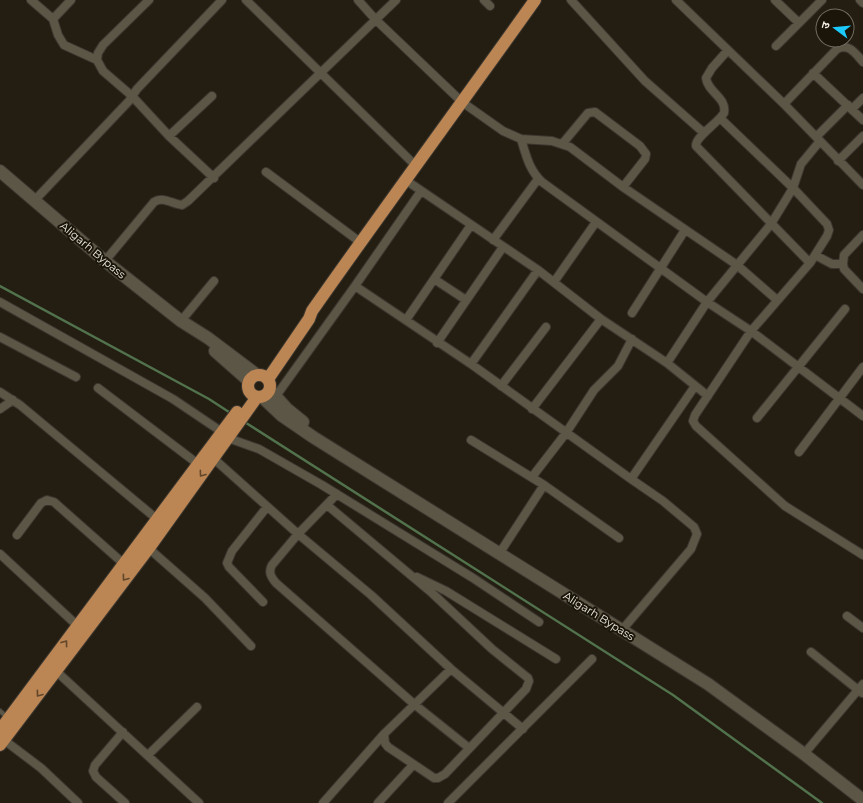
<svg xmlns="http://www.w3.org/2000/svg" width="863" height="803" viewBox="0 0 863 803" font-family="Montserrat,'Noto Sans Devanagari',sans-serif">
<rect width="100%" height="100%" fill="#231e11"/>
<g fill="none" stroke-linecap="round" stroke-linejoin="round">
<path stroke="#51724d" stroke-width="2.5" d="M0,286L209,399L232,414
M243,421L673,695L822,803"/>
<g stroke="#3b362f" stroke-width="6">
<path id="lane" d="M0,711L8,718"/>
</g>
<g stroke="#3b362f" stroke-width="10">
<path id="street" d="M31,0L53,19L58,35L64,45L97,60
M149,0L103,45L98,53L97,60L103,71L132,96L169,136L214,178
M246,0L415,165
M358,0L375,19L462,102L503,131L521,139L552,141L570,147L623,187L737,265L777,300
M484,0L490,6
M571,0L645,81L704,133
M676,0L784,104L863,185
M775,0L799,23
M860,0L863,3
M53,19L71,0
M776,46L822,0
M728,50L712,68L706,78C708,93 727,97 724,113C718,123 695,137 696,146L810,263
M813,73L863,120
M784,104L837,49C849,43 855,53 863,62
M852,109L863,98
M721,119L793,188L827,224L829,230L827,236L810,263L751,331L695,415L693,421L696,426L785,506L863,555
M169,136L212,96
M816,137L848,105
M521,139C526,155 529,170 542,182L707,302L751,331L863,416
M563,143L588,113L595,112L640,146L646,154L645,159L623,187
M838,161L863,136
M266,172L360,242
M404,179L538,270L601,319L667,363
M34,201L129,101L137,89L222,0
M493,240L538,179
M815,255L832,264H843L844,255L863,235
M105,261L154,202C163,196 172,204 182,205L188,201L396,0
M843,264L844,269L863,289
M434,279L466,300
M554,282L596,222
M355,286L471,364L631,479L663,501L694,527L697,534L691,549L622,630
M0,302L173,399L222,432
M632,313L685,230
M406,320L471,225
M181,321L214,281
M0,337L76,377
M437,343L503,247
M471,364L538,270
M501,386L546,327
M98,388L198,464
M0,392L20,405L158,520
M276,396L355,286L421,191
M708,396L667,363L707,302L771,224L793,188L801,164L820,141
M0,409L13,400
M532,409L601,319
M757,418L845,309
M228,438L259,449L322,485L473,578L539,622
M471,440L544,485L619,538
M799,452L863,367
M213,458L298,534L371,595L451,669L523,729
M532,477L566,433L594,390L618,366L632,339
M631,479L695,386
M337,494L298,534L272,565C268,572 271,577 276,583L414,704L469,748
M327,505L432,593L492,649L528,678L529,681L526,689L445,774L438,778H434L388,747L385,743L384,734L451,669
M17,535L41,503L47,500L54,502L124,564
M145,545L205,598L251,646
M0,554L81,629
M499,554L544,485
M417,577L446,591L556,659
M263,602L229,567L227,563L232,551L267,507
M847,616L863,628
M811,652L862,693
M56,671L199,803
M123,732L95,765L93,771L96,777L125,803
M4,740L41,768L78,803
M804,754L863,684
M148,755L197,707
M323,803L384,734
M378,803L413,765
M448,803L592,659"/>
</g>
<g stroke="#3b362f" stroke-width="14">
<path id="secondary" d="M0,171L105,261L181,321L208,338L257,375
M215,351L249,381
M270,390L287,409L303,422
M262,397L281,415L313,437L708,684L804,754L863,800"/>
</g>
<g stroke="#3b362f" stroke-width="14">
<path id="primary" d="M248 386a11 11 0 1 1 22 0a11 11 0 1 1-22 0Z
M268,379L309,319L312,311C385,207 461,104 535,0
M0,730L237,412
M0,745L149,548L257,397"/>
</g>
<use href="#lane" stroke="#5c5647" stroke-width="4"/>
<use href="#street" stroke="#5c5647" stroke-width="8"/>
<use href="#secondary" stroke="#5c5647" stroke-width="12"/>
<use href="#primary" stroke="#bb8554" stroke-width="12"/>
</g>
<defs><path id="oneway-chevron" d="M-2-3.5L2.5 0L-2 3.5" fill="none" stroke-width="1.6" stroke-linecap="round" stroke-linejoin="round"/></defs>
<g stroke="#62472a">
<use href="#oneway-chevron" transform="translate(202 474) rotate(126)"/>
<use href="#oneway-chevron" transform="translate(125 578) rotate(127)"/>
<use href="#oneway-chevron" transform="translate(65 643) rotate(-53)"/>
<use href="#oneway-chevron" transform="translate(39 694) rotate(127)"/>
</g>
<g text-anchor="middle" dominant-baseline="central" stroke-width="4" stroke-linejoin="round" paint-order="stroke">
<g font-size="11" fill="#f4f0e7" stroke="#1a1508">
<text transform="translate(93 250) rotate(40)">Aligarh Bypass</text>
<text transform="translate(599 616) rotate(32)">Aligarh Bypass</text>
</g>
</g>
<g transform="translate(835 28) rotate(286)"><circle r="19" fill="#1a1508" stroke="#716d61"/>
<path d="M0-3L7 15L0 10L-7 15Z" fill="#1bc9fc"/>
<text y="-6" font-size="11" font-weight="bold" text-anchor="middle" fill="#f4f0e7">उ</text>
</g>
</svg>
